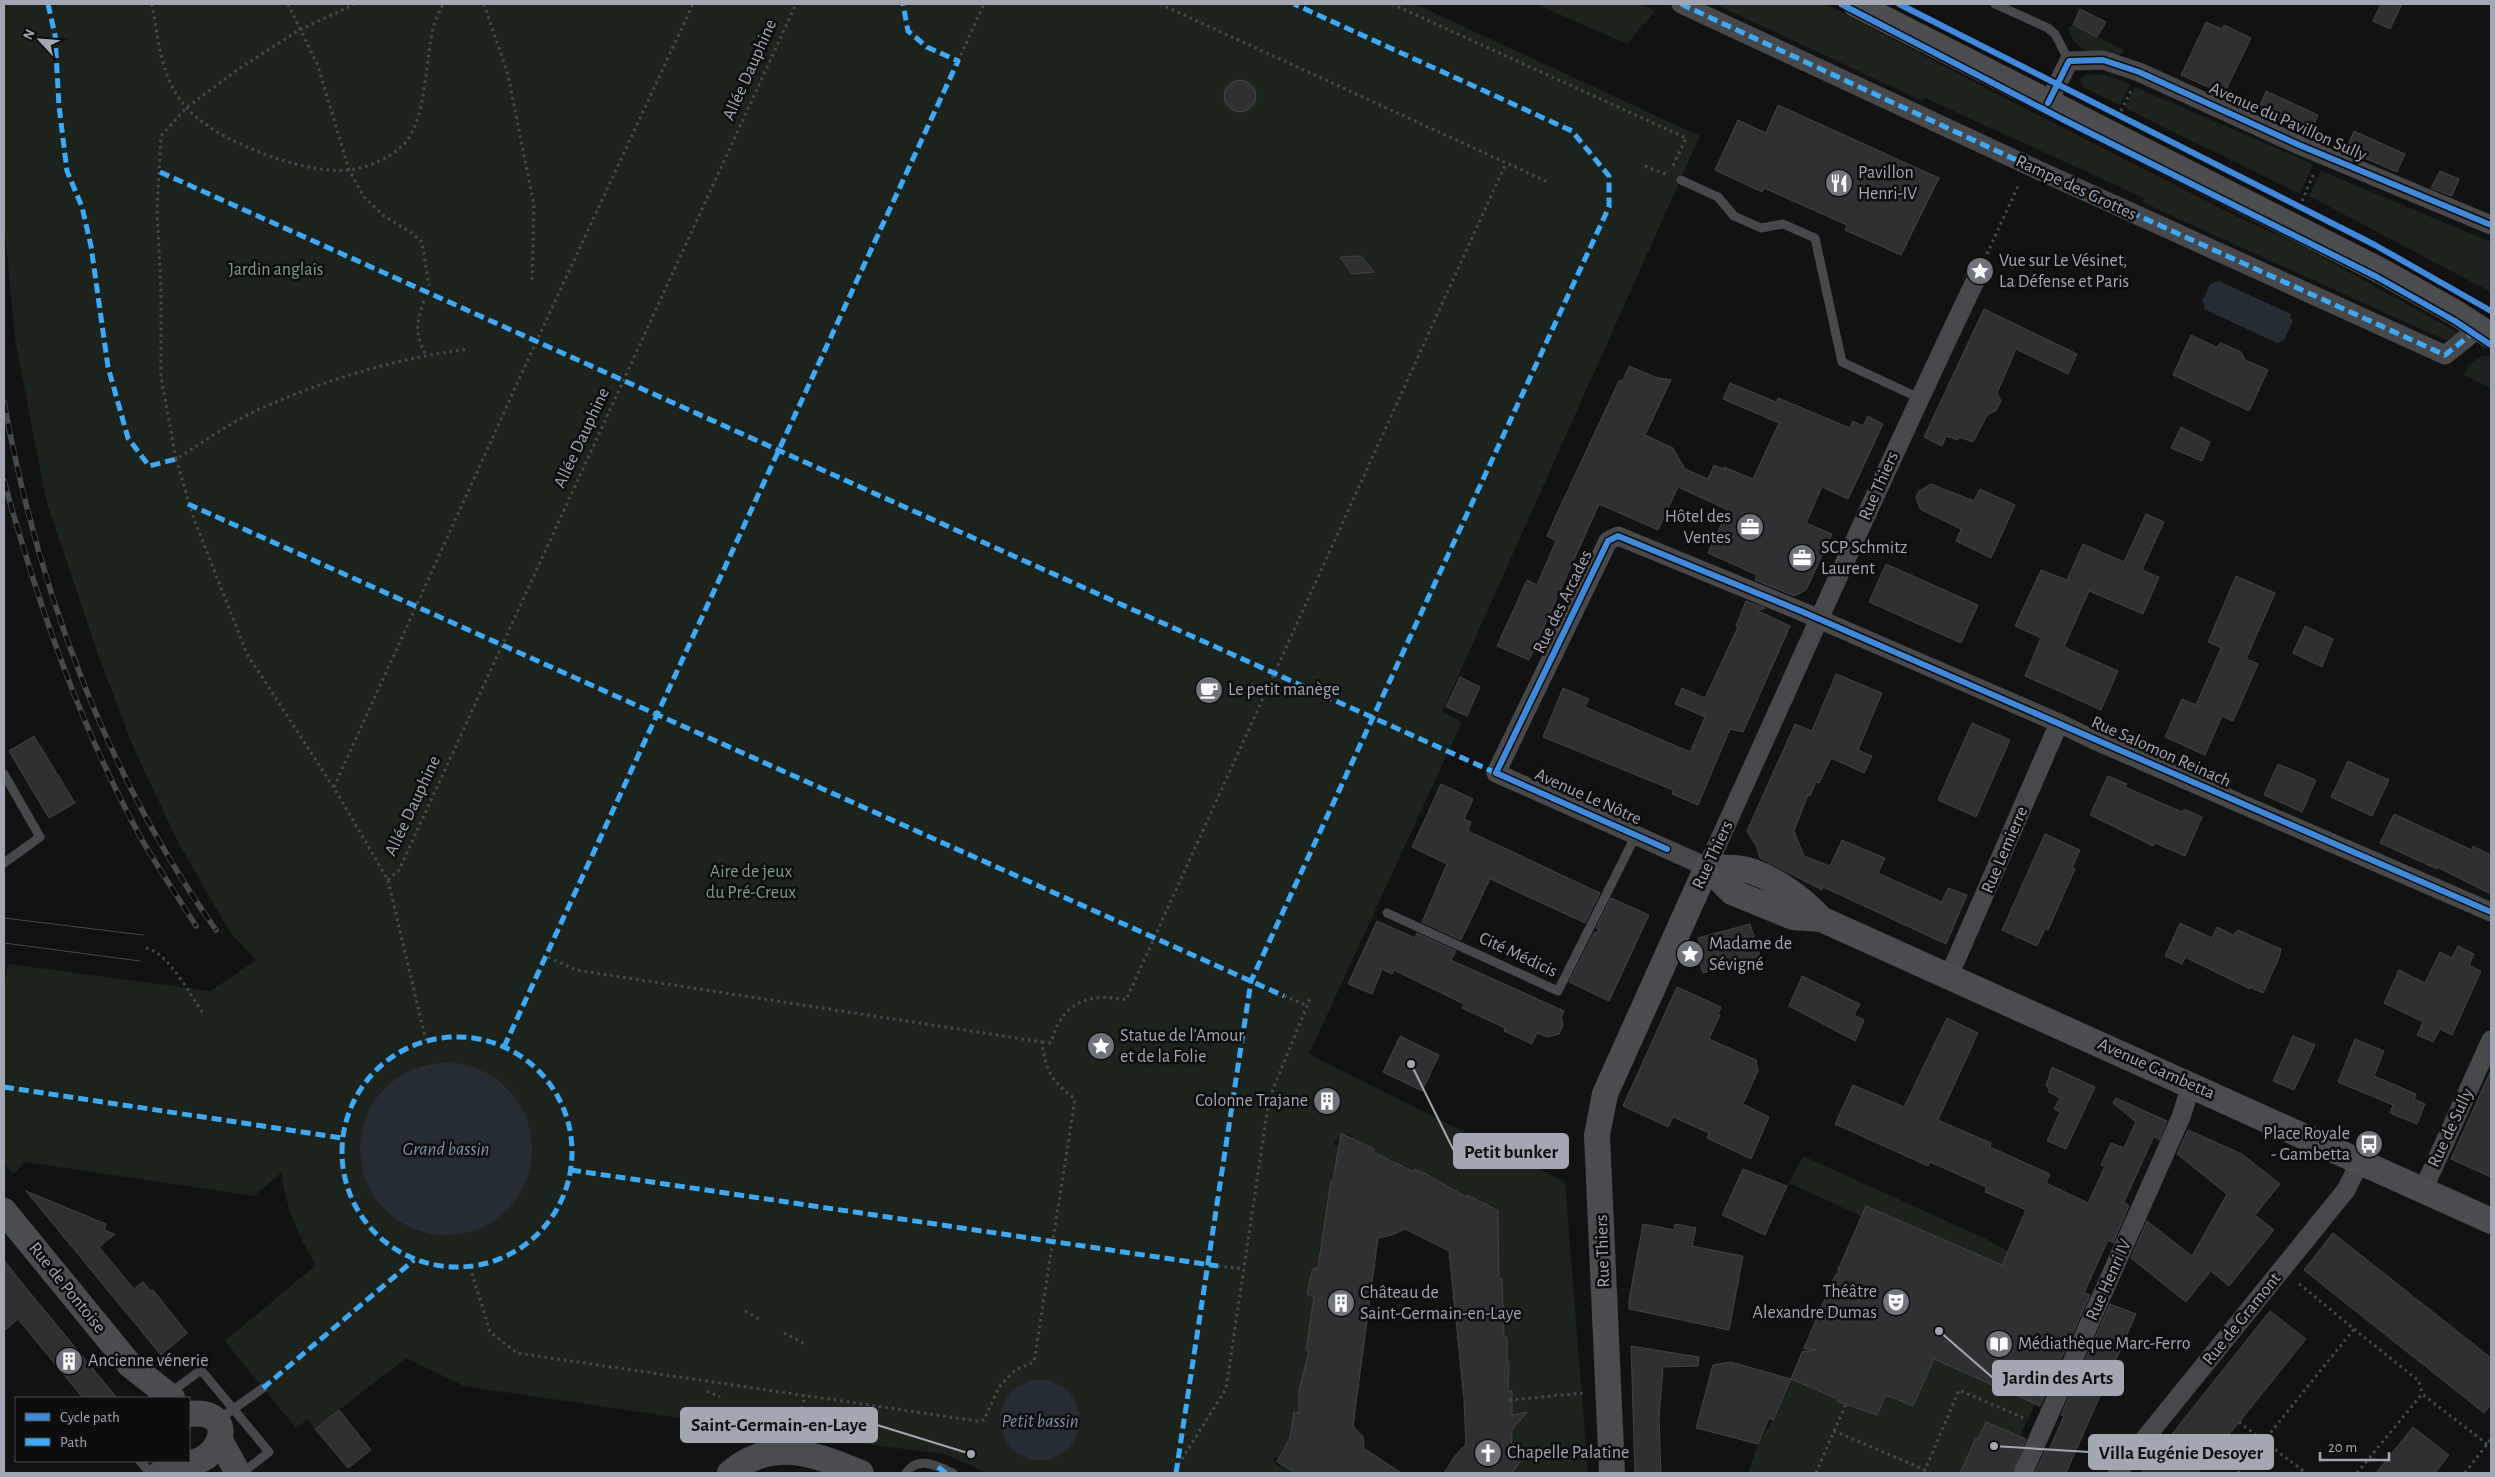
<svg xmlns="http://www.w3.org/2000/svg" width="2495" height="1477" viewBox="0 0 2495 1477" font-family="'Alegreya Sans',sans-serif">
<rect width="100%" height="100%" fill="#121213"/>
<path fill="#1c231d" d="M4,4H1415L1700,136L1442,712L1462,722L1309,1054L1565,1182L1588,1473H1512L1513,1456L1509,1442L1513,1415L1511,1412L1512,1391H1508L1509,1362H1505L1507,1337H1503L1501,1312L1504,1311V1308L1501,1307L1502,1279H1498L1496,1254H1499V1251L1495,1207L1489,1204L1487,1207L1467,1195L1466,1198L1439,1186L1441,1182L1438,1181L1415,1170L1414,1172L1350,1141L1352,1136L1347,1133L1339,1137V1140L1335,1139L1334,1145L1339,1146L1333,1181L1330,1184L1321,1267L1311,1270L1310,1275H1312L1310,1288L1308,1289L1307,1293L1317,1298L1305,1373L1302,1377L1299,1400V1404L1302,1405L1301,1413L1294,1412L1296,1427L1279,1459L1275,1457L1273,1460L1279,1467L1281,1464L1296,1473H988L944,1454L802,1436L464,1386L406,1358L315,1429L308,1419L296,1428L225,1341L316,1265C298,1236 286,1207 281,1173L254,1196L25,1162L13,1174L4,1163V988L8,964L211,991L256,960L231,934L179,844L134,749L100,660L46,500L15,339L4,220Z
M1536,4H1641L1655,11L1627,44Z
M1715,4H1826L1995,93L2240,218L2302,246L2459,333L2457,340H2445L2142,202L2144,198L1925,98L1923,101Z
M2071,25L2125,50L2121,55C2095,52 2077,56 2068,28Z
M2087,74L2103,75L2130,84L2120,105L2083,87L2080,79Z
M2135,87L2313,164L2300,194L2125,108Z
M2321,171L2491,242V292L2309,196Z
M2482,356L2491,357V388L2464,375L2469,364Z
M1803,1156L1986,1239L2083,1296L2004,1473H1748L1758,1444L1773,1420L1861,1216L1789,1183Z"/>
<path fill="#262c34" d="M2219,281L2291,314L2290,318L2293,321L2284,340L2277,343L2204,309L2205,305L2202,302L2210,284Z
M360 1149a86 86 0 1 1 172 0a86 86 0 1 1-172 0Z
M1000 1420a40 40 0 1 1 80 0a40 40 0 1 1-80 0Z"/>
<path fill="#303032" stroke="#424246" d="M2381,4H2402L2390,29L2373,21Z
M2080,9L2106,22L2097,37L2073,25Z
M2206,22L2222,29L2224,25L2251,38L2224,94L2181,75Z
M1224 96a16 16 0 1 1 32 0a16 16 0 1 1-32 0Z
M2266,91L2318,115L2310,134L2258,111Z
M1778,105L1939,178L1901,255L1845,230L1847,225L1764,188L1762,192L1715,170L1738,120L1766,133Z
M2354,131L2405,154L2397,172L2346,150Z
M2440,171L2459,179L2452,196L2431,188Z
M1361,256L1374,272L1352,274L1340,257Z
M1984,309L2077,354L2068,374L2016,349L1997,393L2001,401L1996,411L1988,414L1973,442L1959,437L1958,440L1946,436L1942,446L1924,437Z
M2191,335L2216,347L2221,343L2241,352L2245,360L2268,370L2249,411L2173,375Z
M1629,366L1655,377L1671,380L1645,435L1673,448L1685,469L1708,479L1714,465L1723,469L1724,467L1753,479L1779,423L1723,399L1730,383L1776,402L1778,398L1850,428L1853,421L1863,426L1868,416L1883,424L1848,499L1822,487L1806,523L1832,534L1806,590L1794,596L1755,580L1757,575L1708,553L1728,510L1678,487L1658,530L1599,504L1529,660L1497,646L1527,580L1537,585L1556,541L1547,536L1554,520L1619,381L1623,380Z
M2181,427L2210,442L2202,461L2171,448Z
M1931,484L1974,501L1980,489L2015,505L1991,558L1956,541L1961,529L1920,509L1916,497L1919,491Z
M2146,514L2164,522L2142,570L2159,577L2143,614L2089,591L2064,647L2118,671L2101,710L2025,676L2041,638L2015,626L2041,570L2067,580L2083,544L2124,562Z
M1886,564L1978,605L1961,643L1869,602Z
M2236,576L2275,593L2246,659L2258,664L2233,721L2222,716L2205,755L2165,737L2182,699L2196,705L2221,648L2208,642Z
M1746,601L1765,608L1758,611L1790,626L1743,732L1730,729L1698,805L1672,794L1673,790L1543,737L1563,688L1589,699L1585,707L1690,752L1705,717L1675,704L1682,688L1705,698L1738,627L1736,626Z
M2305,626L2333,639L2322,667L2293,653Z
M1836,674L1882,693L1858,750L1872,756L1864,773L1831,758L1819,783L1816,782L1810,796L1808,795L1794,831L1804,856L1830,866L1842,840L1885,858L1878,873L1942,902L1948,888L1967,895L1946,944L1823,887L1822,890L1760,858L1757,847L1747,831L1795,724L1812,731Z
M1460,677L1480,687L1467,716L1446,707Z
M1972,723L2010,740L1976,817L1938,800Z
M34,736L75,803L49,818L9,751Z
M2348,761L2389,780L2372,816L2331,797Z
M2278,764L2316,780L2302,812L2264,795Z
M2108,776L2127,784L2125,787L2182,812L2184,809L2202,817L2185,856L2155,843L2153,846L2090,815Z
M1441,784L1473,799L1464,819L1471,822L1468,831L1600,893L1585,923L1490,879L1461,940L1422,922L1447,864L1412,847Z
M2394,814L2472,850L2473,846L2491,855V894L2437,867V869L2380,843Z
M2045,834L2080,850L2072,868L2075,869L2048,930L2045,929L2037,946L2002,930Z
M1611,898L1649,915L1609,1001L1569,982L1594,933L1600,930L1596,928Z
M1377,921L1415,938L1417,933L1456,951L1451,960L1564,1011L1561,1018L1563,1025L1559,1034L1547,1037L1537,1033L1532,1044L1504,1031L1505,1028L1462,1008L1464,1004L1394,970L1392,974L1382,969L1372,994L1348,984Z
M2180,923L2212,938L2217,927L2233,935L2238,930L2281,949L2279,958L2263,993L2250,987V989L2185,957L2182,964L2165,956Z
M1750,924L1760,956L1703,973L1697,954L1702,952L1698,938Z
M2458,946L2474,954L2469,965L2481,971L2452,1035L2440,1029L2433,1042L2417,1035L2423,1022L2384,1003L2399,970L2425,983L2440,952L2452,958Z
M1802,976L1860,1004L1854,1015L1864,1020L1855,1041L1789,1006Z
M1677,987L1721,1007L1718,1014L1720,1015L1709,1039L1756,1060L1758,1071L1743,1104L1769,1117L1751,1159L1707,1138L1709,1133L1673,1117L1668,1127L1623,1106Z
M1947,1018L1978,1033L1938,1120L1991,1143L1990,1147L2050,1174L2046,1183L2088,1203L2105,1166L2101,1165L2111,1143L2124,1148L2136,1122L2113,1103L2116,1098L2167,1121L2159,1140L2154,1136L2124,1202L2129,1206L2113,1243L2108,1240L2097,1264L2084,1293L2090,1295L2040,1406L1934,1359L1913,1406L1886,1395L1877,1415L1837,1401L1838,1399L1791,1379L1802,1352L1816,1350L1804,1348L1833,1280L1836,1274L1839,1275L1840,1271L1838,1270L1866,1206L2002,1265L2026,1210L1985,1192L1986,1187L1930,1162L1928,1166L1835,1124L1853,1085L1904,1107Z
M1400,1036L1439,1055L1422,1091L1383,1072Z
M2293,1036L2315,1045L2294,1090L2273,1081Z
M2355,1039L2384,1051L2374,1076L2416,1094L2414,1099L2425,1104L2417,1124L2390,1113L2393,1105L2338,1082Z
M2052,1067L2095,1087L2066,1149L2047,1141L2060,1112L2054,1109L2060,1098L2049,1092V1088L2046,1086Z
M2491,1070V1177L2451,1159Z
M2188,1130L2242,1154L2280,1184L2255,1215L2274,1230L2241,1271L2229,1286L2211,1271L2186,1302L2131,1258L2147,1221L2192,1256L2227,1194L2177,1154Z
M1341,1133L1374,1149L1373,1152L1414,1172V1169L1428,1175L1466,1197L1467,1195L1498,1210L1499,1279H1502L1504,1337H1507V1362H1509L1508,1391H1512V1415L1527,1412L1512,1430L1511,1455L1524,1456L1512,1473H1444L1455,1456L1466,1444L1464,1400L1449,1251L1405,1229L1392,1235L1378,1238L1353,1426L1363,1437L1364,1448L1401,1473H1296L1277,1462L1290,1438L1294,1412L1299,1413V1390L1309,1351L1306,1350L1314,1297L1307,1294L1312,1270L1318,1267L1331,1181H1333Z
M1743,1169L1787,1186L1765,1235L1722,1215Z
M26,1191L106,1224L104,1230L115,1234L99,1247L134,1289L143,1282L151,1291L153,1290L187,1333L161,1355Z
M1643,1224L1674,1230L1675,1224L1696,1228L1692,1246L1743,1256L1729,1330L1629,1309V1300Z
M2333,1233L2491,1358V1404L2484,1413L2304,1270Z
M4,1260L26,1288L117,1398H83L18,1319L4,1331Z
M2110,1304L2136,1314L2066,1473H2035L2046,1449L2049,1450L2064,1416L2061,1415Z
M2270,1311L2306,1339L2198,1473H2141Z
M1631,1346L1699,1357L1698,1366L1663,1367L1659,1418L1661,1473H1635Z
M1731,1362L1791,1379L1773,1420L1769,1418L1758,1444L1696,1428L1713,1365Z
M339,1410L371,1450L348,1468L315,1429Z
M1986,1422L2026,1439L2012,1473H1960L1976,1438L1978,1439Z
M2413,1427L2449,1455L2435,1473H2376Z"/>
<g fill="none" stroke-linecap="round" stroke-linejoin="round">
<path stroke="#48494d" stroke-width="3" stroke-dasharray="2.5 4" stroke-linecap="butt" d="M152,4C158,39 161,79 186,107C215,141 305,175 349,170C367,168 390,158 403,145C427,122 425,57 434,25C436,18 440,11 443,4
M288,4L318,66L349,170L364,197L384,216L412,233L422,242L429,286
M484,4L508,75L534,205L532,283
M1160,4L1550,183
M1392,4L1686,138L1673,166
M958,61L984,4
M2121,111L2131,91
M1645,166L1668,175
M2302,201L2314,173
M1987,254L2019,184
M424,301C416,324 415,332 425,354
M176,459L161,377V292L157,208L161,136L186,108L237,70L299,30L355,4
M334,787L531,353L693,4
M388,880L399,870L796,4
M146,948C169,953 190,995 203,1013
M1284,996L1308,1006
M426,1041L388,880L334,788L247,654L194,519L176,459C204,442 232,421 262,408C327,379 398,358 468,349
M1042,1042L1051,1043C1061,1003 1088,992 1126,1000L1506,163
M1218,1266L1244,1269
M470,1267L490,1332L517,1353L977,1421L984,1420L999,1387L1015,1370L1034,1362L1075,1099C1051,1080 1046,1072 1042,1042L576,970L546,956
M745,1311L759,1319
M2354,1329L2419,1381L2422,1394
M784,1333L805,1344
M707,1391L720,1397
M1509,1400L1585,1393
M2239,1422L2306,1473
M801,1428V1414L805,1395
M1834,1431L1846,1404
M1175,1470L1226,1389L1269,1099L1311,996
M1816,1473L1834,1431L1925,1470L1959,1390L2026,1419
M2238,1473L2354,1329L2297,1282
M2357,1473L2422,1394L2487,1444H2491
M2465,1473L2491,1439"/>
<path stroke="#47484b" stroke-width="9" d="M1995,4L2048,28L2055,34L2069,61
M1681,180L1718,197L1734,216L1761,228L1783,224L1815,238L1842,362L1919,398
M4,774L40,837L4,863
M1387,913L1558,991L1636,835
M170,1393L201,1370L269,1452L242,1473
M218,1420L263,1388
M140,1461L150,1473
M906,1473C918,1455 937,1466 953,1473"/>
<path stroke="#47484b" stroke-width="19" d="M1681,4L2027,165L2445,355L2469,336
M2048,103L2069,61L2103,60L2139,72L2299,145L2491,225
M1980,271C1885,468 1798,668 1707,867L1496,773L1608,541L1618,536L1803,612L1837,627L2059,723L2094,740L2491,912
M1949,976L2059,723
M2423,1190L2491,1040
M155,1473L171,1461
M2023,1473L2181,1117L2191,1085
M2117,1473L2346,1190L2360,1162"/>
<path stroke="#4b4c4f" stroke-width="26" d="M1855,4L2383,272L2456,313L2491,336
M1707,867L1732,892L1793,917L1821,919L2491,1221
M1707,867C1719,868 1731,867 1743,869C1769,874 1803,899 1821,919
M4,1211L130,1365L172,1398
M222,1444L238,1473
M171,1461C217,1477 246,1408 189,1414
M730,1473C773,1436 816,1455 861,1473
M1612,1473L1597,1135L1605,1094L1707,867"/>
<path stroke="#47484b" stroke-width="1" d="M4,918L143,935
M4,943L140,961"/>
<g stroke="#47484b" stroke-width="5.5">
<path id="rail" d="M4,402C38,589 106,775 216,930
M4,481C38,603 80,727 141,838C158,868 178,897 196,926"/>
</g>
<use href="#rail" stroke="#0d0d0e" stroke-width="4" stroke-dasharray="11" stroke-linecap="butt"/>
<path stroke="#3fa9f5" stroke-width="5" stroke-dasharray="10 5" stroke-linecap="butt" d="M48,4L55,35L59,106L67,171L82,207L91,246L108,367L128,438L149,466L176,459
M1681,4L2027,165L2445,355L2469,336
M160,172L1496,773
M188,504L1284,996
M342 1152a115 115 0 1 1 230 0a115 115 0 1 1-230 0Z
M504,1047L958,61L927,47L908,31L903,4
M4,1087L342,1138
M571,1170L1218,1266
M263,1388L414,1260
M938,1467L946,1473
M1176,1473L1251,981L1609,207V176L1572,131L1294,4"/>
<g stroke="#0d0d0e" stroke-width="9">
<path id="cycleway" d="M1841,4L2066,121L2377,277L2455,321L2491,345
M1899,4L2375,245L2491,311
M2048,103L2069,61L2103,60L2139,72L2299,145L2491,225
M1667,849L1496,773L1608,541L1618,536L1803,612L2491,912"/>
</g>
<use href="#cycleway" stroke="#408adc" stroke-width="6"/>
</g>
<defs>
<g id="restaurant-disc" transform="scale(1.4375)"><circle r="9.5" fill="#70737c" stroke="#0d0d0e"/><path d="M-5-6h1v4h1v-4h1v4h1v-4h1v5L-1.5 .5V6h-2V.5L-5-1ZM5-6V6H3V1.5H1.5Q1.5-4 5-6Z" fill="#fff"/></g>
<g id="sight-disc" transform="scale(1.4375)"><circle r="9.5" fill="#70737c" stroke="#0d0d0e"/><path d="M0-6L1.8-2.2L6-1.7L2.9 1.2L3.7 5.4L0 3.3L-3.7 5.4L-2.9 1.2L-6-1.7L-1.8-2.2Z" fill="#fff"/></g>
<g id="office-disc" transform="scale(1.4375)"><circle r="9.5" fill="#70737c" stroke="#0d0d0e"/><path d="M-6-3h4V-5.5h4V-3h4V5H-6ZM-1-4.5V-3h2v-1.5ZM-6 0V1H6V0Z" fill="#fff"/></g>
<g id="cafe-disc" transform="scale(1.4375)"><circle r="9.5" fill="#70737c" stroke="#0d0d0e"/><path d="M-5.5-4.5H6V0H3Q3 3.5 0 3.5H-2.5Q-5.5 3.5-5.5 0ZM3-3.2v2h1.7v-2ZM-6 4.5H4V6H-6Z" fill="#fff"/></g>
<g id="building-disc" transform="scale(1.4375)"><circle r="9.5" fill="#70737c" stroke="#0d0d0e"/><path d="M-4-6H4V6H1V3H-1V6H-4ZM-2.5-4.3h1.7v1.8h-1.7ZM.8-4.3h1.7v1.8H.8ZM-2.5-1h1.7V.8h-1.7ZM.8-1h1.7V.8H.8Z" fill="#fff"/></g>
<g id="bus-disc" transform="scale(1.4375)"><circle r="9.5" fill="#70737c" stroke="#0d0d0e"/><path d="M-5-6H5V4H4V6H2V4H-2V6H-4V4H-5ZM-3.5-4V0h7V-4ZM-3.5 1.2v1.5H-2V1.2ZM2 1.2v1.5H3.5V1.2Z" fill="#fff"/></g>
<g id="theatre-disc" transform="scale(1.4375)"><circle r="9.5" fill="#70737c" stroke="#0d0d0e"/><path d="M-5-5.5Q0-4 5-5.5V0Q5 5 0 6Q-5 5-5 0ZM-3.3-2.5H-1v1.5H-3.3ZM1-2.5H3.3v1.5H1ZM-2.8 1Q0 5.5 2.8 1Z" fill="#fff"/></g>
<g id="library-disc" transform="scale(1.4375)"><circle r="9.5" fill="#70737c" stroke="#0d0d0e"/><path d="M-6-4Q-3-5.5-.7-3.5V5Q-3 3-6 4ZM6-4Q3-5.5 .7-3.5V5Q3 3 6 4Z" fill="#fff"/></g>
<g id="church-disc" transform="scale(1.4375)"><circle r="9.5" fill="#70737c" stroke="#0d0d0e"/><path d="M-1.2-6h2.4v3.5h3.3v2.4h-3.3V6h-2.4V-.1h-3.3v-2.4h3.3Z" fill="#fff"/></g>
</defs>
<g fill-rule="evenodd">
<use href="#restaurant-disc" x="1839" y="183"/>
<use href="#sight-disc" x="1980" y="271"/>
<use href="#office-disc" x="1750" y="527"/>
<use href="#office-disc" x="1802" y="558"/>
<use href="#cafe-disc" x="1209" y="690"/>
<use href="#sight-disc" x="1690" y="954"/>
<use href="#sight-disc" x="1101" y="1046"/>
<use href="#building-disc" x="1327" y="1101"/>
<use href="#bus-disc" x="2369" y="1144"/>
<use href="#theatre-disc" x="1896" y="1302"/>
<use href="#building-disc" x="1341" y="1303"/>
<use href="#library-disc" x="1999" y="1344"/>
<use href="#building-disc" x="69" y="1361"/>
<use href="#church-disc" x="1488" y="1453"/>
</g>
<g text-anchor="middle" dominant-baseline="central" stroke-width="5" stroke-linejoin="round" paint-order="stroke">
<g font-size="18" fill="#a3a7b4" stroke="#0d0d0e">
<text transform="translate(750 70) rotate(-66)">Allée Dauphine</text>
<text transform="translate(2288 122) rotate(24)">Avenue du Pavillon Sully</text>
<text transform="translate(2076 188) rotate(25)">Rampe des Grottes</text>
<text transform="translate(582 438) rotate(-65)">Allée Dauphine</text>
<text transform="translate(1879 486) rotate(-66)">Rue Thiers</text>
<text transform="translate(1563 602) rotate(-64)">Rue des Arcades</text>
<text transform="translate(2161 752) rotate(24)">Rue Salomon Reinach</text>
<text transform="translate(1588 797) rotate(24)">Avenue Le Nôtre</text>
<text transform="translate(413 806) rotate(-65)">Allée Dauphine</text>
<text transform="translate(2005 850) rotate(-67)">Rue Lemierre</text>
<text transform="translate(1713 855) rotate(-65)">Rue Thiers</text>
<text transform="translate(1518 955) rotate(25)">Cité Médicis</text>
<text transform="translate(2156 1069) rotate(24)">Avenue Gambetta</text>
<text transform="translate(2451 1128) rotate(-65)">Rue de Sully</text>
<text transform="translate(1603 1251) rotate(-92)">Rue Thiers</text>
<text transform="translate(2109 1280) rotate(-66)">Rue Henri IV</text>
<text transform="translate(67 1288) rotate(51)">Rue de Pontoise</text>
<text transform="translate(2242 1319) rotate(-51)">Rue de Gramont</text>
</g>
<g font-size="18" fill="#a3a7b4" stroke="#0d0d0e" text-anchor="start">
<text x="1858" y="173">Pavillon<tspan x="1858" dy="21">Henri-IV</tspan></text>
<text x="1999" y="261">Vue sur Le Vésinet,<tspan x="1999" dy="21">La Défense et Paris</tspan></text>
<text x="1731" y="517" text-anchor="end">Hôtel des<tspan x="1731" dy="21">Ventes</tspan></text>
<text x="1821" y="548">SCP Schmitz<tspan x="1821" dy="21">Laurent</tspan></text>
<text x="1228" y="690">Le petit manège</text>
<text x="1709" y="944">Madame de<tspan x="1709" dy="21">Sévigné</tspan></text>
<text x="1120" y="1036">Statue de l'Amour<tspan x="1120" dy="21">et de la Folie</tspan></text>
<text x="1308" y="1101" text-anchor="end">Colonne Trajane</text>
<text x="2350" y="1134" text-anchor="end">Place Royale<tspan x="2350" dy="21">- Gambetta</tspan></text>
<text x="1877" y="1292" text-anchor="end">Théâtre<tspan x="1877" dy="21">Alexandre Dumas</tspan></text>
<text x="1360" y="1293">Château de<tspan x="1360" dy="21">Saint-Germain-en-Laye</tspan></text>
<text x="2018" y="1344">Médiathèque Marc-Ferro</text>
<text x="88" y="1361">Ancienne vénerie</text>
<text x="1507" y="1453">Chapelle Palatine</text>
</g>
<g font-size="18" fill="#7a9f80" stroke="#0d0d0e">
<text x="276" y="270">Jardin anglais</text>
<text x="751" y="872">Aire de jeux<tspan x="751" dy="21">du Pré-Creux</tspan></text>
</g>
<g font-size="19" font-style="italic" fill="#7a91af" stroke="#0d0d0e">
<text x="446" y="1149">Grand bassin</text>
<text x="1040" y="1421">Petit bassin</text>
</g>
</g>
<path fill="none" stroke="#a3a7b4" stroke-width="2" d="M1411 1064L1454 1151M1939 1331L1993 1378M971 1454L877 1425M1994 1446L2089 1452"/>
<g fill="#a3a7b4" stroke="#0d0d0e" stroke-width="2">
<circle cx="1411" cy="1064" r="5"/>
<circle cx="1939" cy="1331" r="5"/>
<circle cx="971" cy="1454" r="5"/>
<circle cx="1994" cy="1446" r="5"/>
</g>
<g fill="#a3a7b4" stroke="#a3a7b4" stroke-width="2">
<rect x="1454" y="1134" width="114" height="34" rx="5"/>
<rect x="1993" y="1361" width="130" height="34" rx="5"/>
<rect x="681" y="1408" width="196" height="34" rx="5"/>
<rect x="2089" y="1435" width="184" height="34" rx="5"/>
</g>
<g font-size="19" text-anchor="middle" font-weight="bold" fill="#111">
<text x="1511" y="1158">Petit bunker</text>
<text x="2058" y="1384">Jardin des Arts</text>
<text x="779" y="1431">Saint-Germain-en-Laye</text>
<text x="2181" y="1459">Villa Eugénie Desoyer</text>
</g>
<rect width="2495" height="1477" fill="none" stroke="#a3a7b4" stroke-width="10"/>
<rect x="15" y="1397" width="175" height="65" fill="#0d0d0e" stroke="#494b50"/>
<rect x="25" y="1413" width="25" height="8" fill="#408adc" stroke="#494b50"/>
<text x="60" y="1422" font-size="15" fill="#a3a7b4">Cycle path</text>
<rect x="25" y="1438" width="25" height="8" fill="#3fa9f5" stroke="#494b50"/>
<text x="60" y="1447" font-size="15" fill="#a3a7b4">Path</text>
<g transform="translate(40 40) rotate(296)" stroke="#0d0d0e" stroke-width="4" paint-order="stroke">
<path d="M0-4L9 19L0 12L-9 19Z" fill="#a3a7b4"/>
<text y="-8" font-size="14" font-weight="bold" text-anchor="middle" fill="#a3a7b4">N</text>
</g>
<path d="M2320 1452v8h69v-8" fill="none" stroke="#a3a7b4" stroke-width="2.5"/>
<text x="2328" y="1452" font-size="15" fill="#a3a7b4" stroke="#0d0d0e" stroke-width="4" paint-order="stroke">20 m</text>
</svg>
